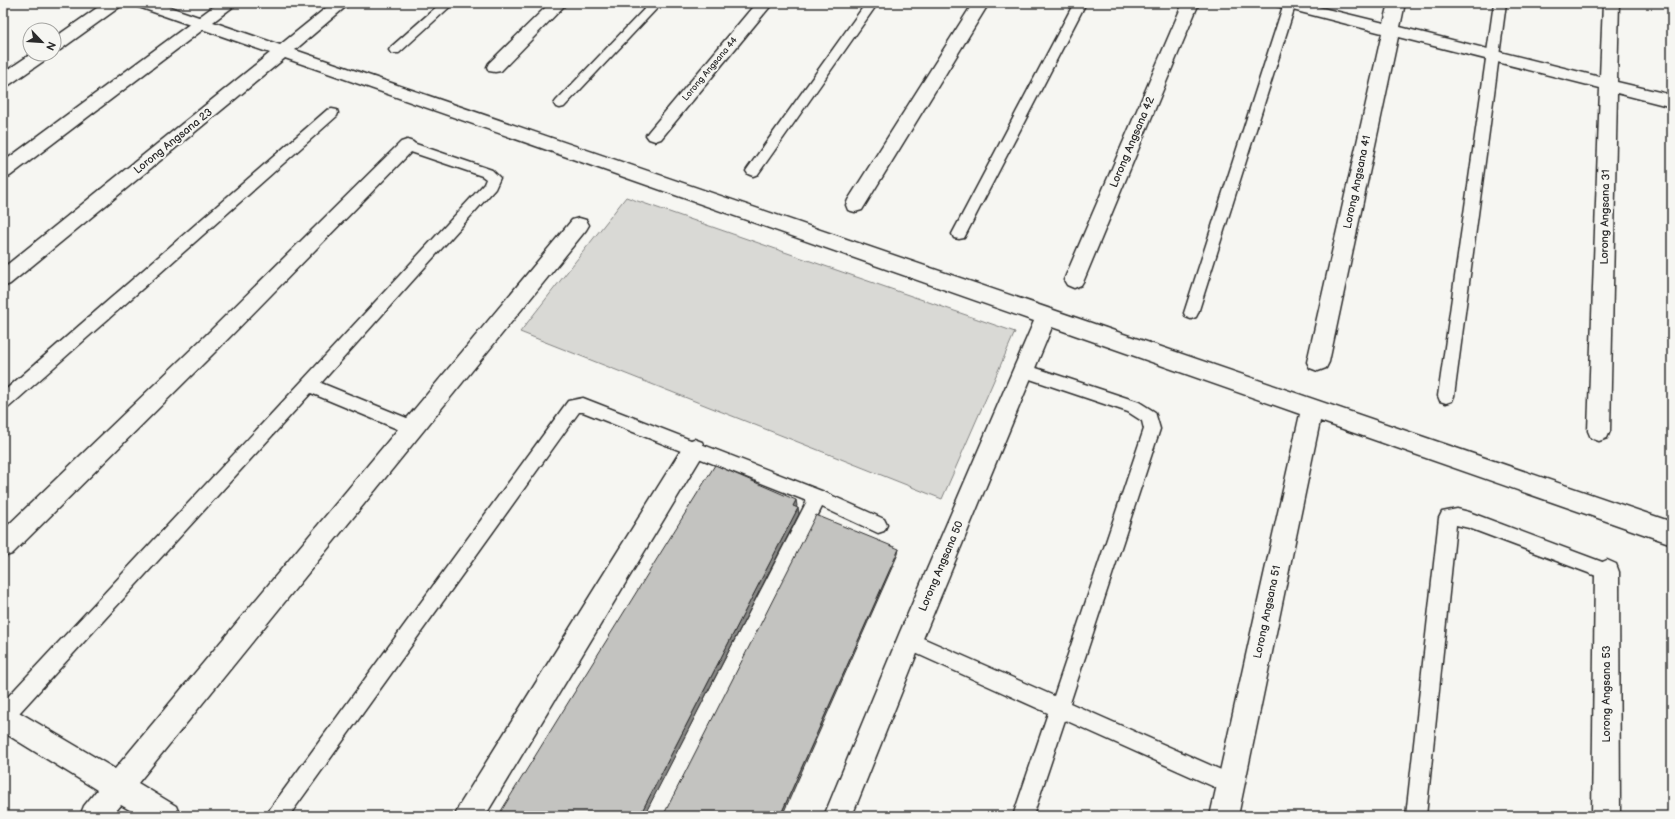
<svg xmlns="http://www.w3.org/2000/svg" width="1675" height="819" viewBox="0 0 1675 819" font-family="'Balsamiq Sans',sans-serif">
<rect width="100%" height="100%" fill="#f6f6f2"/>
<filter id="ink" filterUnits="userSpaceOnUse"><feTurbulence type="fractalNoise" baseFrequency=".025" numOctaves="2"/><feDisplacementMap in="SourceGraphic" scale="8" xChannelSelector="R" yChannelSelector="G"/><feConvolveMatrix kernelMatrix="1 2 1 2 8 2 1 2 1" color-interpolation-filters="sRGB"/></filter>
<g filter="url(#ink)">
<path fill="#d9d9d5" stroke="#828280" d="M626,197L1015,332L942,499L520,332Z"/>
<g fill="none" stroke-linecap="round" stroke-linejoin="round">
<g stroke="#2b2b2b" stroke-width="3">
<path id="service" d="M441,3H454L399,53H391L389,50L391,47Z
M650,3H662L564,107L560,108L556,107L554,104L556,101Z
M866,3H878L758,174L753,176L748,174L746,171L748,168Z
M1074,3H1086L964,238L959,239L954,238L952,234Z
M1284,3H1296L1198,313L1196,317L1191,319L1186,317L1184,313Z
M1494,3H1506L1454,396L1452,401L1446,403L1440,401L1438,396Z
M332,109L337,110L338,113L337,116L9,407L3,409V392L327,110Z
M407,141L492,170L500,178L495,189L321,383L419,423L421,428L419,433L413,435L407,433L311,393L10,723L3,726V702L303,380L484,184L486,179L482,176L402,149L400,146L402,143Z
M1024,364L1139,402L1155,412L1160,429L1070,703L1237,777L1240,784L1237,791L1230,794L1065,720L1033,816H1013L1048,713L902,647L900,641L902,635L909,632L1054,696L1144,429L1142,421L1128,412L1018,375L1016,370L1018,365Z
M583,398L824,492L884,519L887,525L884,531L878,533L822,507L665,816H644L807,501L583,412H579L289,816H267L270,809L568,401Z
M1457,509L1469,512L1613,566L1616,572L1613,578L1607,580L1469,528L1456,525L1426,816H1406L1439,518L1442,512Z"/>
</g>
<g stroke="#2b2b2b" stroke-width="3">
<path id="minor" d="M104,3H123L121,6L60,50L54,51V38Z
M134,3H158L280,45L332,3H350L295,50L1672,522V544L1320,421L1238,816H1210L1300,414L1052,327L922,641L852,816H824L900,632L1034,321L285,58L10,284L3,287V268L270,53L136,6Z
M550,3H567L501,71L495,72L489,71L487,67L489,63Z
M756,3H773L661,139L655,141L649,139L646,135L649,131Z
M973,3H989L862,210L855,212L848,210L846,205L848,200Z
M1183,3H1199L1084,280L1081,285L1074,288L1067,285L1064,280Z
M1275,3H1302L1384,23L1389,3H1405L1400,27L1600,77L1603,3H1619L1617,82L1672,95V107L1617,93L1610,431L1607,438L1599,441L1591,438L1588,431L1600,88L1398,37L1329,362L1326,368L1318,371L1310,368L1307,362L1382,33L1277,6Z
M31,54H50L48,58L9,85L3,87V73Z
M407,140L413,142L416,146L413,150L219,348L12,554L3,557V530L205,336L401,142Z
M579,218L586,220L589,225L586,230L138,783L176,806L180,816H140L121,805L112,816H80L84,806L97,790L3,732V704L12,708L115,769L572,220Z
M694,439L702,442L705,449L702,456L485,816H455L459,806L686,442Z
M1607,560L1616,564L1619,572L1620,816H1592L1595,572L1598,564Z"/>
</g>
<g stroke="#2b2b2b" stroke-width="3">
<path id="tertiary" d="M218,3H236L234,6L10,176L3,178V162Z"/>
</g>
<use href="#service" fill="#f6f6f2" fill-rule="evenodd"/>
<use href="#minor" fill="#f6f6f2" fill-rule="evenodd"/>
<use href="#tertiary" fill="#f6f6f2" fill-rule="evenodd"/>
</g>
<path fill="#888886" stroke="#2b2b2b" d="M796,500L797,506L794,511L793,506Z
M798,508L799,514L644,816L640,815Z
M899,549L898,554L782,816H780Z"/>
<path fill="#c3c3c0" stroke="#2b2b2b" d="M715,465L796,500L793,506L798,508L640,815L664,814L816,515L899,549L780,816H498Z"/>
</g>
<g text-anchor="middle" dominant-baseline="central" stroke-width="4" stroke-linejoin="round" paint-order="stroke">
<g font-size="9" fill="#2b2b2b" stroke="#f6f6f2">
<text transform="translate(710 69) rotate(-50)">Lorong Angsana 44</text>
</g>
<g font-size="11" fill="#2b2b2b" stroke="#f6f6f2">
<text transform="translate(173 141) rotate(-39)">Lorong Angsana 23</text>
<text transform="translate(1132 142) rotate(-67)">Lorong Angsana 42</text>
<text transform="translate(1357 182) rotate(-78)">Lorong Angsana 41</text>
<text transform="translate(1605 217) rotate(-89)">Lorong Angsana 31</text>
<text transform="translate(941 566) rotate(-67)">Lorong Angsana 50</text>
<text transform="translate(1267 612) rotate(-78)">Lorong Angsana 51</text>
<text transform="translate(1606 694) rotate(-90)">Lorong Angsana 53</text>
</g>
</g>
<rect width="1675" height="819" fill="none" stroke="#f6f6f2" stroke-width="16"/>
<rect x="8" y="8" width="1659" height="803" fill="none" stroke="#2b2b2b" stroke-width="1.5" filter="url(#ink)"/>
<g transform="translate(42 42) rotate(115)"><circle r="19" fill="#f6f6f2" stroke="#a5a5a2"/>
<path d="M0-3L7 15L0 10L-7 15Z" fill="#2b2b2b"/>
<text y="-6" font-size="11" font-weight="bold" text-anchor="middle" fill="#2b2b2b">N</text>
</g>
</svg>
